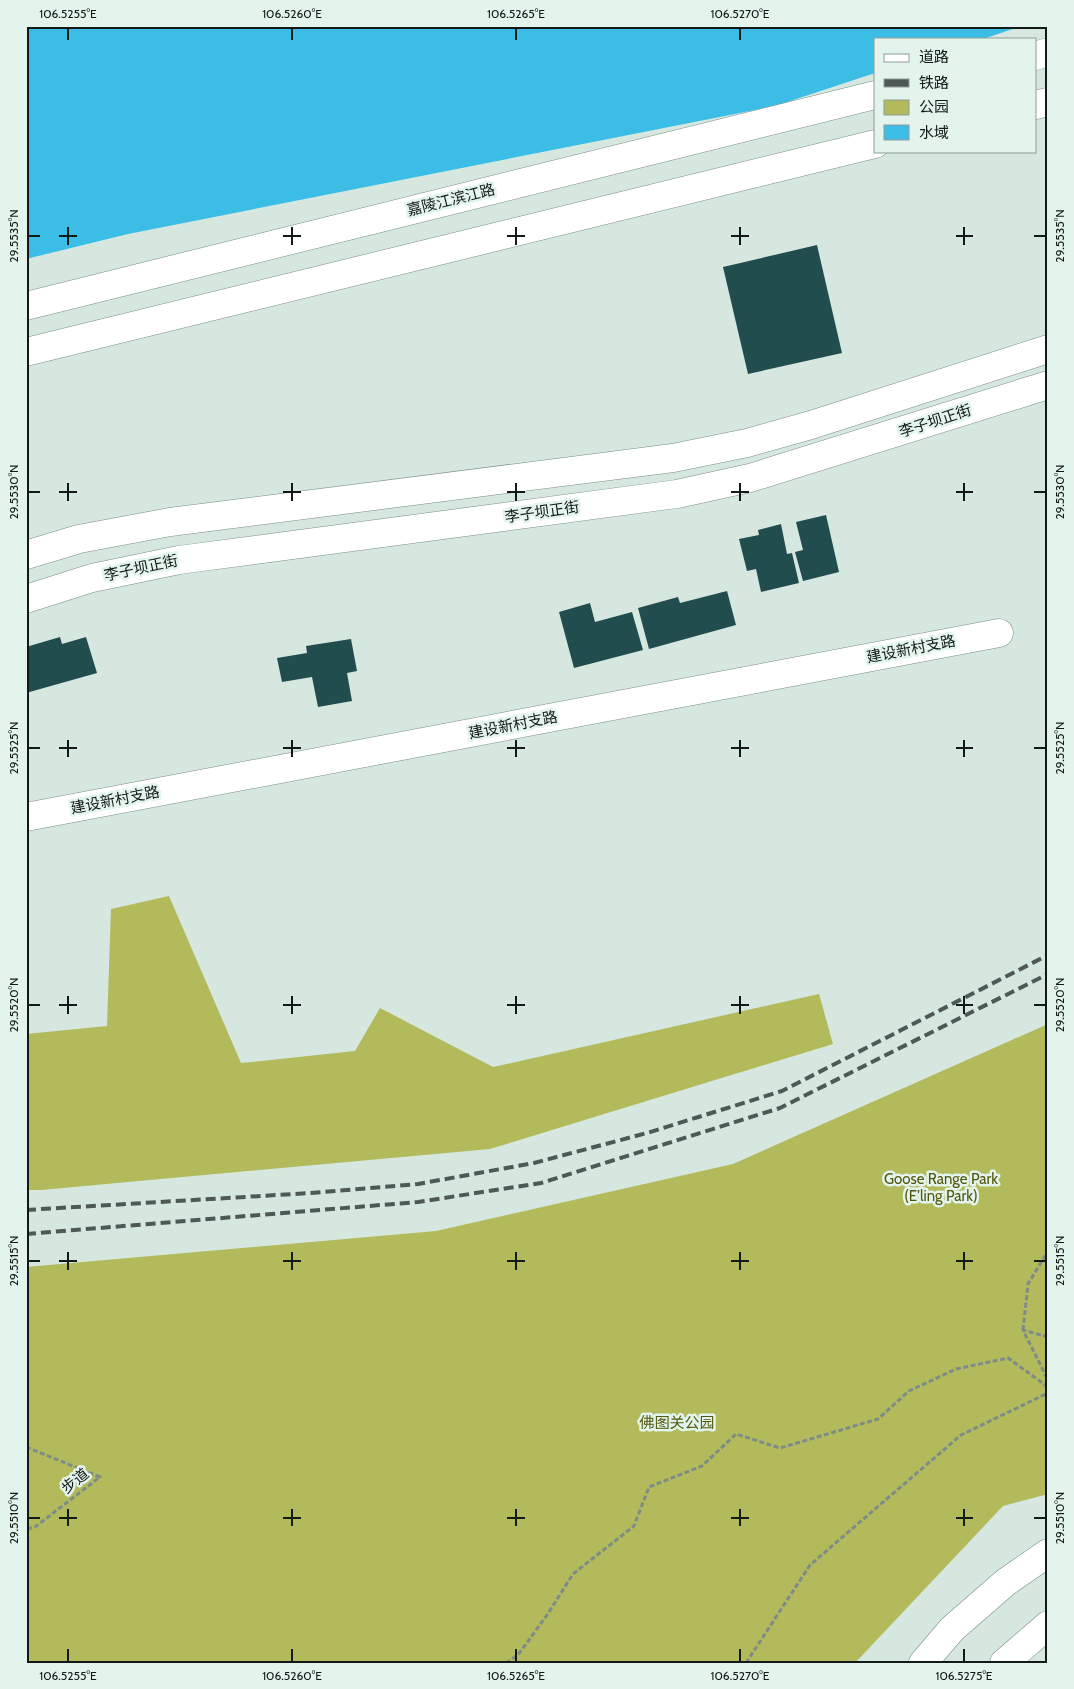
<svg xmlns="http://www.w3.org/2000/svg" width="1074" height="1689" viewBox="0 0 1074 1689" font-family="Cabin,'Noto Sans SC',sans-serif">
<rect width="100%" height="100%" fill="#d5e7df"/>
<path fill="#b2ba5c" d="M169,896L241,1063L355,1051L380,1008L493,1067L819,994L833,1044L490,1149L41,1190H26V1034L107,1026L111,909Z
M1048,1024V1494L1003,1506L855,1663H26V1267L436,1231L733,1164Z"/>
<path fill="#3bbde5" d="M26,26H1022L983,39H875V73L775,106L128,234L26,259Z"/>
<path fill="#214d4e" d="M817,245L842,353L748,374L723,267Z
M826,515L839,572L803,581L795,552L803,550L796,522Z
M781,524L787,554L792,553L799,583L761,592L756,569L747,571L739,539L759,535L758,530Z
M727,591L736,625L649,649L638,608L678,597L680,603Z
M590,603L595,622L632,612L643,650L574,668L559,612Z
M60,637L62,644L86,637L97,673L26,693V647Z
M351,639L357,671L347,673L352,701L318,707L312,677L282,682L277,658L307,653L306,646Z"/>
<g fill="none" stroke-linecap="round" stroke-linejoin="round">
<g stroke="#7c8d85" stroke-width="29">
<path id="street" d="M26,817L999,633"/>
</g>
<g stroke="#7c8d85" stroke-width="29">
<path id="secondary" d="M26,555L79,539L170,522L673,458L747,443L811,425L1048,349
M26,599L92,578L179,560L677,494L750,478L1048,385"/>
</g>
<g stroke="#7c8d85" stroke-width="29">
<path id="primary" d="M1035,56L1048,52
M1035,105L1048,102
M26,306L875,95
M26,352L875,144
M923,1663L952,1629L1006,1582L1048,1553
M1004,1663L1048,1625"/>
</g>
<path stroke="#7e8b86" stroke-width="3" stroke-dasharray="5 2.5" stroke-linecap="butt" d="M1023,1330L1028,1284L1048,1251
M1048,1337L1023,1330L1048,1380
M26,1447L100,1477L35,1527L26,1529
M506,1663L518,1655L547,1615L573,1574L634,1526L649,1487L702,1466L736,1434L780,1448L878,1419L909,1391L956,1369L1008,1358L1048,1387
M746,1663L810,1565L961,1435L1048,1393"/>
<use href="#street" stroke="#fff" stroke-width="28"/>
<use href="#secondary" stroke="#fff" stroke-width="28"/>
<use href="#primary" stroke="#fff" stroke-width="28"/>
<path stroke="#4e5854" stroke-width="4" stroke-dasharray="10 5" stroke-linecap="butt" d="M26,1210L311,1193L418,1184L534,1163L647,1133L782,1091L1048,955
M26,1234L418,1202L541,1183L780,1108L1048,974"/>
</g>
<path fill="none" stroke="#131917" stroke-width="2" d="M68,28V40M292,28V40M516,28V40M740,28V40M68,227V245M292,227V245M516,227V245M740,227V245M964,227V245M28,236H40M59,236H77M283,236H301M507,236H525M731,236H749M956,236H973M1034,236H1046M68,483V501M292,483V501M516,483V501M740,483V501M964,483V501M28,492H40M59,492H77M283,492H301M507,492H525M731,492H749M956,492H973M1034,492H1046M68,740V757M292,740V757M516,740V757M740,740V757M964,740V757M28,748H40M59,748H77M283,748H301M507,748H525M731,748H749M956,748H973M1034,748H1046M68,996V1014M292,996V1014M516,996V1014M740,996V1014M964,996V1014M28,1005H40M59,1005H77M283,1005H301M507,1005H525M731,1005H749M956,1005H973M1034,1005H1046M68,1252V1270M292,1252V1270M516,1252V1270M740,1252V1270M964,1252V1270M28,1261H40M59,1261H77M283,1261H301M507,1261H525M731,1261H749M956,1261H973M1034,1261H1046M68,1509V1526M292,1509V1526M516,1509V1526M740,1509V1526M964,1509V1526M28,1518H40M59,1518H77M283,1518H301M507,1518H525M731,1518H749M956,1518H973M1034,1518H1046M68,1649V1662M292,1649V1662M516,1649V1662M740,1649V1662M964,1649V1662"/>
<g text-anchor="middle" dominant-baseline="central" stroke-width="5" stroke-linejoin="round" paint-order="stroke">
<g font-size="15" fill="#131917" stroke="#e2f4ec">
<text transform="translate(451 200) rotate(-14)">嘉陵江滨江路</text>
<text transform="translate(935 421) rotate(-18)">李子坝正街</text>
<text transform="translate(542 512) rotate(-8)">李子坝正街</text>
<text transform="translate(141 568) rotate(-12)">李子坝正街</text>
<text transform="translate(911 649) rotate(-11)">建设新村支路</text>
<text transform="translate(513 725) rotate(-11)">建设新村支路</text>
<text transform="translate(115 800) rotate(-11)">建设新村支路</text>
<text transform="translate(75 1481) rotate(-39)">步道</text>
</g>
<g font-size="15" fill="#53570d" stroke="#e2f4ec">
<text x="941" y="1179">Goose Range Park<tspan x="941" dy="17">(E’ling Park)</tspan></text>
<text x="677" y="1423">佛图关公园</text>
</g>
</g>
<rect width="1074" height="1689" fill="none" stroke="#e2f4ec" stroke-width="55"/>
<rect x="874" y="38" width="162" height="115" fill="#e2f4ec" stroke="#8f9c97"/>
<rect x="884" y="54" width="25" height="8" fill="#ffffff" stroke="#8f9c97"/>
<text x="919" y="62" font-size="15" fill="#131917">道路</text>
<rect x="884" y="79" width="25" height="8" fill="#4e5854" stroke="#8f9c97"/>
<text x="919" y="88" font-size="15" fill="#131917">铁路</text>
<rect x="884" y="100" width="25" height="15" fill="#b2ba5c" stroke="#8f9c97"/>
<text x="919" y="112" font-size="15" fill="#131917">公园</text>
<rect x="884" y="125" width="25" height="15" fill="#3bbde5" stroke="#8f9c97"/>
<text x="919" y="138" font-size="15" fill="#131917">水域</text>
<rect x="28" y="28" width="1018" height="1634" fill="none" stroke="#131917" stroke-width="2"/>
<g font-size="12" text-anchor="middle" fill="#131917">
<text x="68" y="18">106.5255°E</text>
<text x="292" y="18">106.5260°E</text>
<text x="516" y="18">106.5265°E</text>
<text x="740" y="18">106.5270°E</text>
<text transform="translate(14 236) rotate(-90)" y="4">29.5535°N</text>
<text transform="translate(1060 236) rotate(-90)" y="4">29.5535°N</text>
<text transform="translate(14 492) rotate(-90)" y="4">29.5530°N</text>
<text transform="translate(1060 492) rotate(-90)" y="4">29.5530°N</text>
<text transform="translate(14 748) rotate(-90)" y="4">29.5525°N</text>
<text transform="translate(1060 748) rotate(-90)" y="4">29.5525°N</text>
<text transform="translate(14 1005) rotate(-90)" y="4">29.5520°N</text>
<text transform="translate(1060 1005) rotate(-90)" y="4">29.5520°N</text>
<text transform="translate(14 1261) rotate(-90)" y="4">29.5515°N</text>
<text transform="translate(1060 1261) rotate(-90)" y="4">29.5515°N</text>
<text transform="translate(14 1518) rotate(-90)" y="4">29.5510°N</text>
<text transform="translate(1060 1518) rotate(-90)" y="4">29.5510°N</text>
<text x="68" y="1680">106.5255°E</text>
<text x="292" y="1680">106.5260°E</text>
<text x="516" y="1680">106.5265°E</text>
<text x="740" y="1680">106.5270°E</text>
<text x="964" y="1680">106.5275°E</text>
</g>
</svg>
